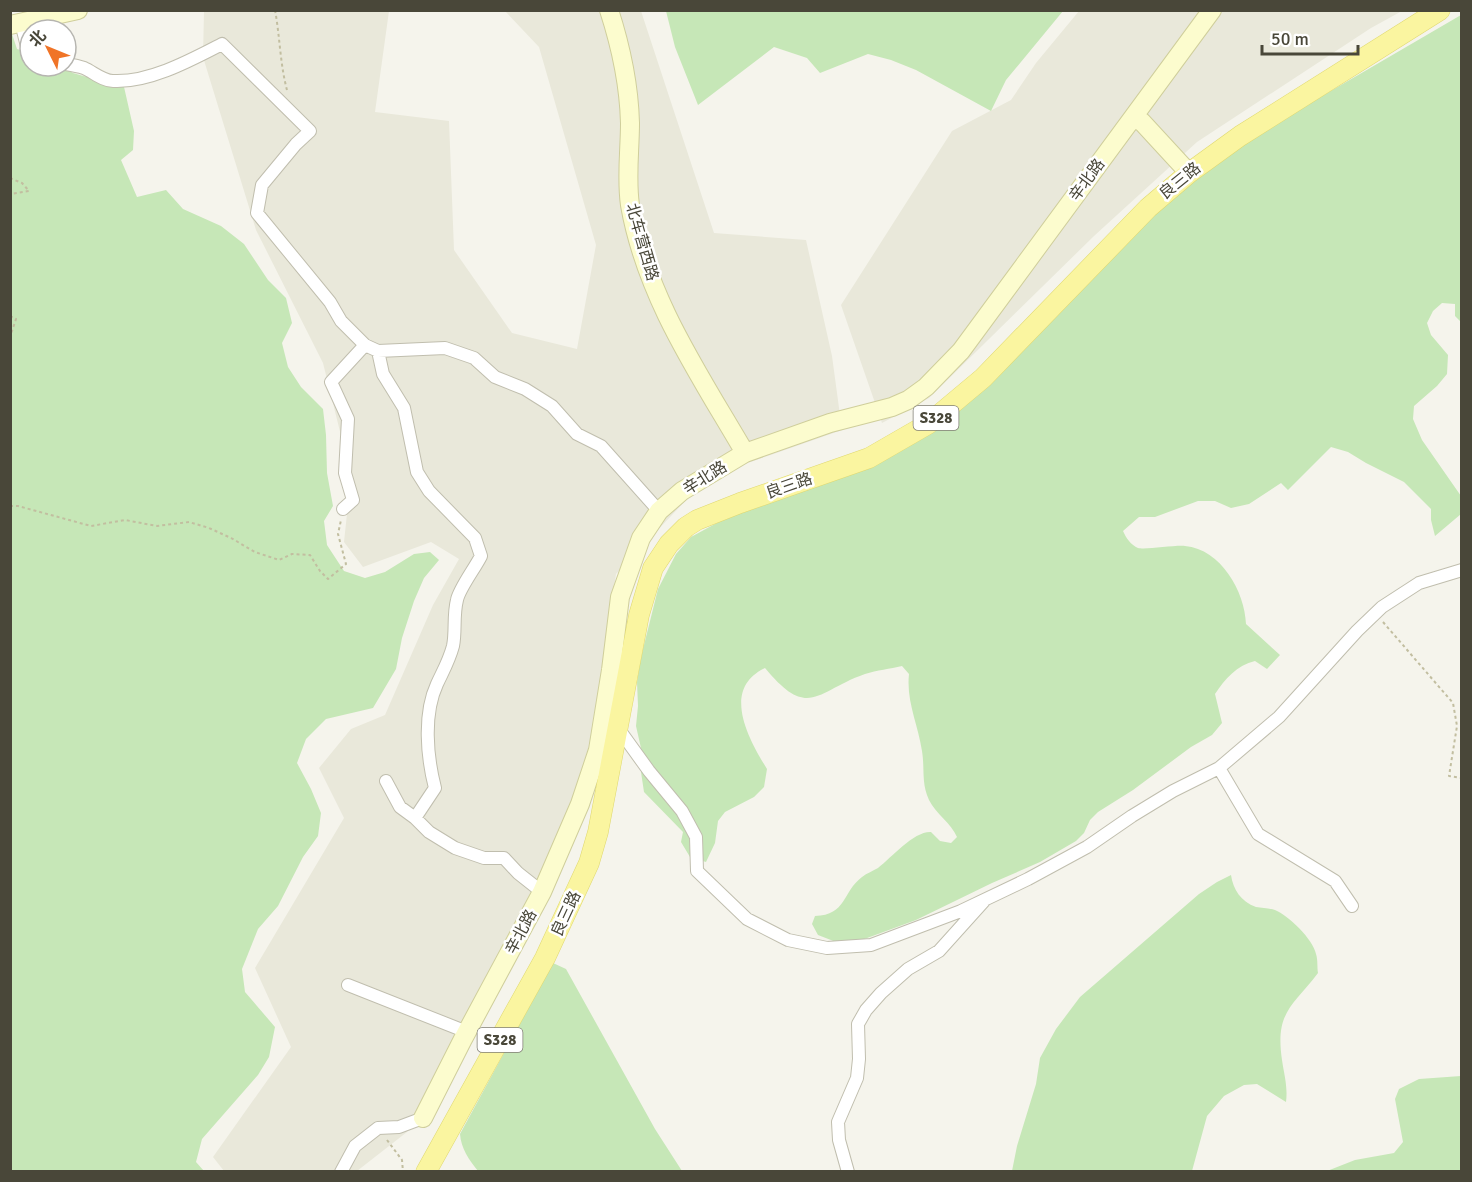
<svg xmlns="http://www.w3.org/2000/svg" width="1472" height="1182" viewBox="0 0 1472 1182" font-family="Signika,'Noto Sans SC',sans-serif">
<rect width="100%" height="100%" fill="#f5f4ec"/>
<path fill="#e9e8da" d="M204,11H389L375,112L449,121L454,250L512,333L577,349L596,245L539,47L505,11H641L714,233L806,240L832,356L842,430L708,477L616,574L589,764L524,919L407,1132L357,1171H224L213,1157L291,1047L255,968L344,818L319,768L351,729L385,715L433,605L459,559L431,542L363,567L344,542L351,476L323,363L256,230L203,57Z
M1079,11H1402L1371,28L1197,142L1094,236L929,398L882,423L841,305L952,131L1011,100L1036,63Z"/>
<path fill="#c6e7b7" d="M666,11V10L1063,11L1006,80L991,111L916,70L891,60L868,54L820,73L807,58L774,47L698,105L675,47Z
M1461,15V322L1455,316V304L1442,303L1433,311L1427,323L1431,335L1448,355L1447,374L1437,386L1414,406L1413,419L1422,440L1461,496V514L1435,536L1431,520V509L1404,482L1366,463L1348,452L1331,447L1288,490L1281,483L1249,504L1231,508L1215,501H1198L1155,517H1139L1123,531C1126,538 1131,545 1138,548C1145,550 1175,545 1185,546C1221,549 1245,592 1246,624L1280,655L1267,669L1255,661C1237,665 1225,679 1215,694L1222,723L1212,735L1191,747L1133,790L1098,812L1090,820L1084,833L1076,841L1040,862L992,883L916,920L859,941L836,942L818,935L812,924L815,916C847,915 842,892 862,877C867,873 873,871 878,868C892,857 914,831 931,832L940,841L951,843L957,837C951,823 936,814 929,800C921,782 925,770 922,751C918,724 906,701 909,674L902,666C890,669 877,670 865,674C816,691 809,721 765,668C721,689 748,738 767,769L764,787L754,797L725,812L718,821L715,843L706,862L690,857L681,842L683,832L644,792L641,772L643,757L636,726L638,706L637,682L641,657L658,589L676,554L691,537L726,518L918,439L1180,187L1281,120Z
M10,28L17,49L30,53V66H61L73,73L97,80L122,78L134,131L133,150L121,160L137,197L166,190L183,209L221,226L244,244L268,280L286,298L292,323L282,343L288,367L301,387L323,409L326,435L327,473L333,506L324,521L327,545L344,571L365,578L385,572L414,554L430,552L439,560L424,578L414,601L402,638L396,669L373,708L326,719L306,739L297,763L311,789L321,813L318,836L303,857L278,906L258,929L242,969L245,992L275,1027L269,1057L258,1075L202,1139L196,1162L204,1171H11Z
M1231,875C1233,889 1241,902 1256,907C1262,908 1269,908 1275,910C1288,915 1313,939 1316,954C1318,960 1317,967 1318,973C1292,1007 1275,1012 1282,1060C1284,1074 1288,1087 1286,1102L1257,1084L1244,1085L1224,1096L1207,1116L1192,1171H1012L1017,1146L1036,1084L1040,1058L1056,1029L1080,997L1199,894L1217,882Z
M553,963L566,969L655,1129L682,1171H478C469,1160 461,1148 460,1134Z
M1461,1076V1171H1327L1355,1160L1394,1153L1403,1142L1395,1099L1399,1089L1419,1079Z"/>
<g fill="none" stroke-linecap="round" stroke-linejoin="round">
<g stroke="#c0beae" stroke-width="14">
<path id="street" d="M21,23L30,58
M66,64C72,65 78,66 84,68C93,72 103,81 113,81C149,83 191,60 222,44L310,131L296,144L262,185L257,213L330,302L341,321L365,345
M378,351L383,374L404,408L417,472L429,491L475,538L481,556C475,568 459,589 457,600C453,615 456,632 453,646C449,661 443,671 437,684C423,714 427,757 435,788L415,818
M343,509L353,500L345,473L348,419L331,382L365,345L378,351L445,348L474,358L495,377L525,389L552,406L577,434L601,446L659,511
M618,728L649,771L682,811L696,837L697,871L747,919L788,940L827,948L871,945L961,911L1028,879L1087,847L1132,816L1173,791L1219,768L1279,717L1357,631L1382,607L1419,583L1462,570
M1219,768L1258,834L1335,881L1352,906
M386,781L400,807L415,818L429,832L455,848L484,858H504L518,873L542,892
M348,985L467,1032
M341,1172L355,1146L378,1128L399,1127L423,1118
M848,1172L839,1140L838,1122L857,1078L859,1059L858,1024L866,1010L881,993L908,969L939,951L984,901"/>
</g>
<g stroke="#cfce9b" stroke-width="20">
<path id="secondary" d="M609,10C621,47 629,84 630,123C630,150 626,178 630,205C646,297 699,374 745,453
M10,25L78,10
M1133,118L1142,122L1189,173
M423,1118L463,1039L542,892L580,804L598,750L611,670L620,597L641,538L659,511L682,491L745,453L830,423L892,407L908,400L926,387L961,351L1212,10"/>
</g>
<g stroke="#dfd86f" stroke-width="21">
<path id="primary" d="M426,1172L545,958L589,863L598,832L639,615L653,568L669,544L686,527L697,520L740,503L869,458L928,424L983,378L1148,208L1189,173L1240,136L1440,10"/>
</g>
<path stroke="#c2bea0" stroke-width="2" stroke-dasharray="3 3" stroke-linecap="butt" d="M275,10C280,37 280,64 287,90
M10,178L22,183L29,191L10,194
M10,316L16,319L10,337
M10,506H18L91,526L125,520L157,526L189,522L209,528L231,538L255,552L279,560L292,554L310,555L320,571L328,579L346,564L338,534L341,520
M1383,622L1453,703L1457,726L1449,776L1462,778
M387,1140L402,1160L403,1172"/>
<use href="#street" stroke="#fff" stroke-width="12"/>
<use href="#secondary" stroke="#fcfcce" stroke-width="18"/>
<use href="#primary" stroke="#faf5a0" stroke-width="20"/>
</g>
<g text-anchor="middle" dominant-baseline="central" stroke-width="5" stroke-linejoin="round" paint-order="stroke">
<g fill="#fff" stroke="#807e74" stroke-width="1.5">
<rect x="913.5" y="406" width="45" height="24" rx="4.5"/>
<rect x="477.5" y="1028" width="45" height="24" rx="4.5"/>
</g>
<g font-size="15" font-weight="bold" fill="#494739">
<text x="936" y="418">S328</text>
<text x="500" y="1040">S328</text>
</g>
<g font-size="16" fill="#494739" stroke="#fff">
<text transform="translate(1087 180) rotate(-54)">辛北路</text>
<text transform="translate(1180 181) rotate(-39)">良三路</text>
<text transform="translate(642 242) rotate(74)">北车营西路</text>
<text transform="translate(705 478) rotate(-32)">辛北路</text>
<text transform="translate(789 486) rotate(-19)">良三路</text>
<text transform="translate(566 914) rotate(-65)">良三路</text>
<text transform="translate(521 932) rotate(-62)">辛北路</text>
</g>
</g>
<rect width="1472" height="1182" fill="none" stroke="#494739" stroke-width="24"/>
<g transform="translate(48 48) rotate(313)"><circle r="28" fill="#ffffff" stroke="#b6b5b0" stroke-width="1.5"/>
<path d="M0-4.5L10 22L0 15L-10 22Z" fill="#f07427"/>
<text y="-9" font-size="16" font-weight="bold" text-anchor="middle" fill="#494739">北</text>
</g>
<path d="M1262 45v9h96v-9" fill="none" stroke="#494739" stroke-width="3"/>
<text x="1271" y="45" font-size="18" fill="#494739" stroke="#ffffff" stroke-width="4.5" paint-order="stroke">50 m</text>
</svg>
